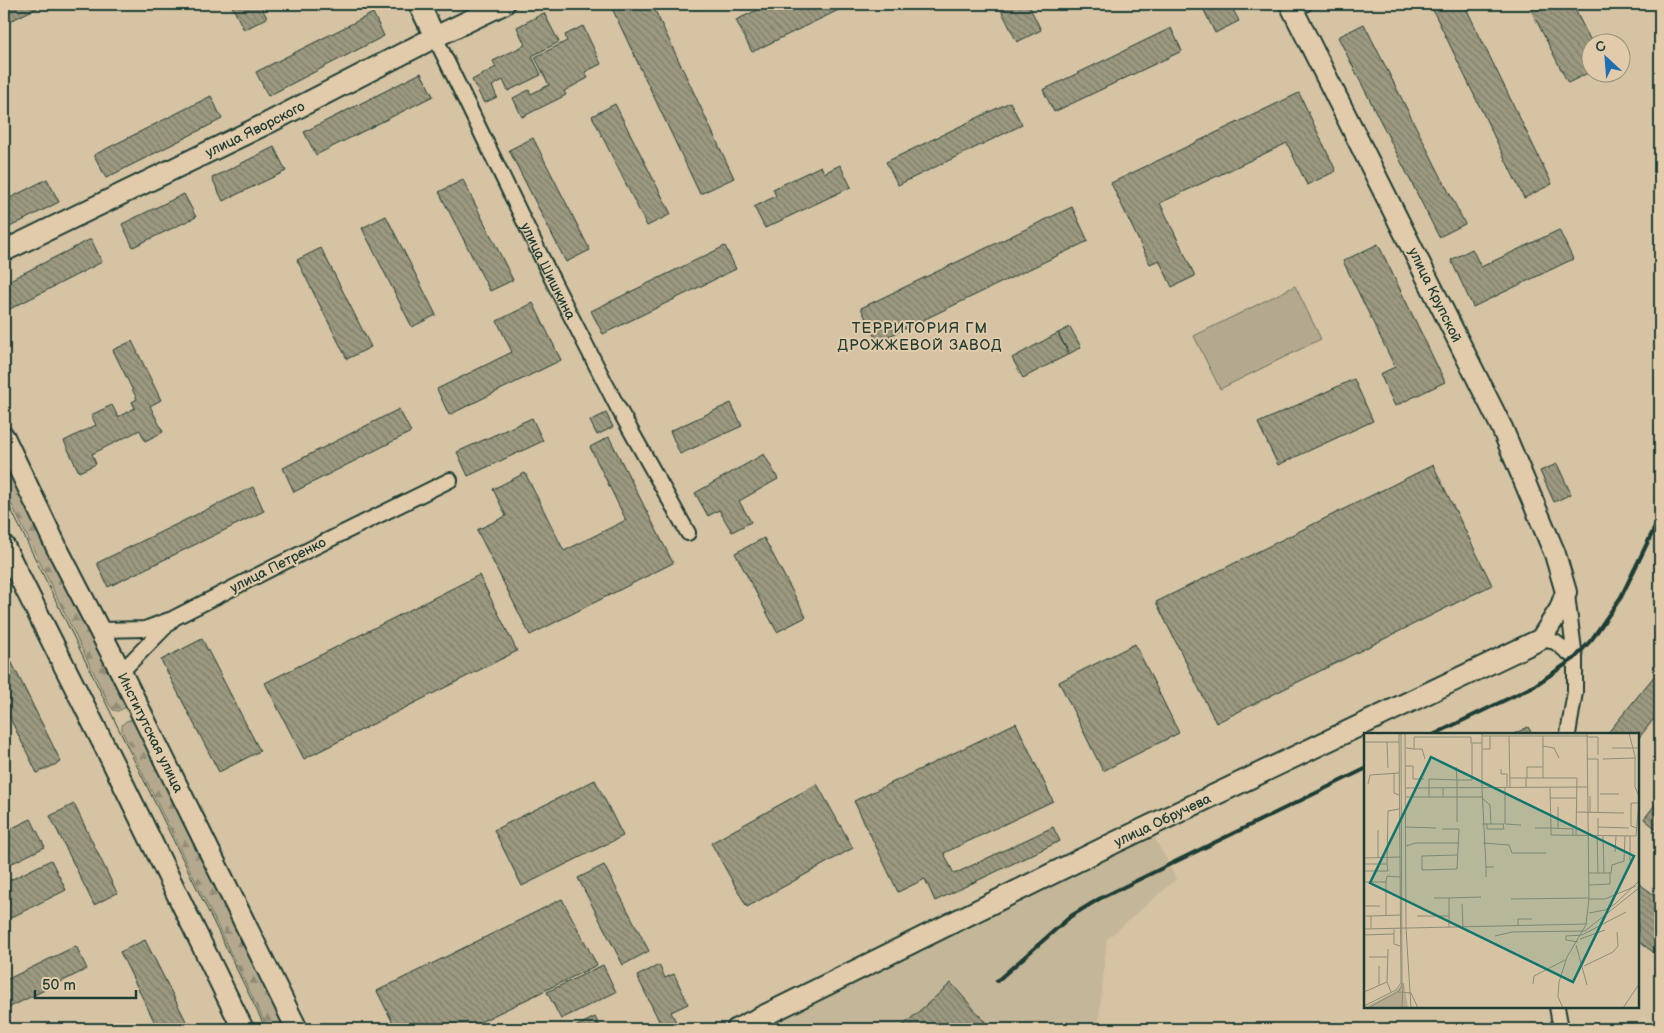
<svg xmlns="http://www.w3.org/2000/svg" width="1664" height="1033" viewBox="0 0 1664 1033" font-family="'Balsamiq Sans',sans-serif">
<defs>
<pattern id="forest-firs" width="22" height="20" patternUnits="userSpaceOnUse" patternTransform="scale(1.25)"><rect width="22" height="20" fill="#b4a98e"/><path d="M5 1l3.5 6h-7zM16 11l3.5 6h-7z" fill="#928b75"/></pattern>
<pattern id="building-back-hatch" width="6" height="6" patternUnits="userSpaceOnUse" patternTransform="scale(1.25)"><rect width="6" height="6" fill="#9c9980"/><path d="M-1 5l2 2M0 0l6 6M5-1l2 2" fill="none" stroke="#7f7e6a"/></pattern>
</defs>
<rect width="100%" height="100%" fill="#d5c3a3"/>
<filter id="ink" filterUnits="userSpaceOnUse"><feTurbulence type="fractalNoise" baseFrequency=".02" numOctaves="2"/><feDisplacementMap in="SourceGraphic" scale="10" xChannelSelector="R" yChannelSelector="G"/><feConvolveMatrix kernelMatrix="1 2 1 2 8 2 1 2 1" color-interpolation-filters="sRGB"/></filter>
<g filter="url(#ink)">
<path fill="#c4b698" d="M1154,836L1176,879L1107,939L1098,1029H766L840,991Z"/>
<path fill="#b4a98e" stroke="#6a7361" d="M1295,286L1321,339L1220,389L1194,336Z"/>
<path fill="url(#forest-firs)" stroke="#6a7361" d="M4,443L126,695V707L118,711L113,710L109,704L4,489Z
M133,719L279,1014L281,1021L280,1029H268L122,731V725L126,721Z"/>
<path fill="url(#building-back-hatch)" stroke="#1f3d34" d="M4,4H45L4,24Z
M231,4H260L267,18L244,30Z
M610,4H652L734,178L700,194Z
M699,4H713L701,9Z
M770,4H851L752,52L736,20Z
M998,4H1028L1041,30L1017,42Z
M1201,4H1230L1239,21L1215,33Z
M1430,4H1464L1552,184L1524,198Z
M1528,4H1572L1592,43V71L1568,83Z
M373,13L384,36L268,96L256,72Z
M544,13L559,42L532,56L541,75L508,91L503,80L492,86L497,97L484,103L472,80L496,67L493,61L525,45L517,27Z
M1364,24L1465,224L1439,237L1338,37Z
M583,26L601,64L585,72L588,78L564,91L566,95L522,117L513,98L529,90L531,94L549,85L535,57L567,41L565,35Z
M1171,28L1182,51L1054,112L1043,90Z
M421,73L433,96L316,155L304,132Z
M1299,93L1336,171L1307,185L1287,143L1160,203L1195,276L1172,287L1159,260L1150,264L1111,183Z
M211,96L222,119L106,178L94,155Z
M1010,102L1022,125L898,185L886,162Z
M615,104L671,214L647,226L592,116Z
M533,138L590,250L566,262L509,150Z
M274,147L286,171L223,201L212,178Z
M840,165L851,187L765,228L754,207L776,196L773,189L821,166L824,173Z
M47,179L59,202L4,230V201Z
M463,180L513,280L490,291L439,192Z
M184,194L196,217L133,247L122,224Z
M1072,207L1088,241L877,342L861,308Z
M386,216L436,315L412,327L362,228Z
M1559,230L1573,259L1473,307L1451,260L1472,249L1481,267Z
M91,239L102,262L4,312V283Z
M1378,244L1445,382L1395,406L1380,374L1395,367L1343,261Z
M725,246L736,269L603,334L591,311Z
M321,248L371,347L347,359L297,260Z
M533,303L561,360L449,415L437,389L512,352L497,321Z
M1070,327L1081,347L1069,354L1058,333Z
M1058,333L1069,354L1023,378L1012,358Z
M132,341L161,400L150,406L163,432L145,441L140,430L92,454L96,464L79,472L64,441L96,425L91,415L112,405L118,417L135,408L132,402L137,399L113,350Z
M1354,379L1373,421L1278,465L1258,423Z
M731,403L742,426L680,454L670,431Z
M399,409L411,432L294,492L283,468Z
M606,413L613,427L597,435L590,421Z
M532,418L543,441L468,476L457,452Z
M609,437L673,563L530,635L477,530L506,516L493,489L525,473L564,551L626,520L590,447Z
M764,454L778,479L739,501L751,522L732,532L719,510L708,516L695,493Z
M1557,464L1571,494L1554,502L1540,471Z
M1433,465L1492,585L1216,723L1156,602Z
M253,487L264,511L108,587L97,563Z
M764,538L806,617L777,632L735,553Z
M479,575L517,651L304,759L265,683Z
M202,639L260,751L219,772L161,660Z
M1135,644L1179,733L1103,771L1059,682Z
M4,647L61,762L37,773L4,706Z
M1660,669V711L1638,739V734H1607Z
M1016,723L1053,801L944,853L954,874L1053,827L1060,841L935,901L925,879L898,892L854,801Z
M1528,727L1532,734H1514Z
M595,780L623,836L522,886L494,830Z
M817,784L853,848L747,907L711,843Z
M1660,798V832L1644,819Z
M74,804L117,893L94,905L50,816Z
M31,819L45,847L4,867V832Z
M51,860L66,890L4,921V883Z
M604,865L649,951L623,965L578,878Z
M1638,883L1660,899V957L1638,941Z
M562,899L597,965L466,1029H396L377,991Z
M145,940L190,1029H158L120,952Z
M76,946L87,969L4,1010V981Z
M603,965L616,992L561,1019L547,992Z
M659,965L665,978L674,974L688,1004L671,1012L678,1026L671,1029H663L637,976Z
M951,983L986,1023L980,1029H899Z
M595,1017L601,1029H571Z"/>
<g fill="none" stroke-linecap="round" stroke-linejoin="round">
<g stroke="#1f3d34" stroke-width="18">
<g id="minor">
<path d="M1293,9L1305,4"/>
<path id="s1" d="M435,37L552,279L617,406L688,533"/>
<path d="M1567,595L1575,658V692L1568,734"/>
<path d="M100,630L145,629L169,620"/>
<path d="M1541,639L1555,642L1575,658"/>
<path d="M121,672L174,618L280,564L450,480"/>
<path d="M1557,1007L1561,1029"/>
</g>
</g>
<g stroke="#1f3d34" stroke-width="24">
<g id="secondary">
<path d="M419,4L435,37"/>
<path id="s2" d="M4,251L268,123L435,37L504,4"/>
<path id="s3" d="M4,437L57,548L121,672L297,1029"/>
<path d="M4,546L114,765L243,1029"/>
<path id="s4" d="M737,1029L1116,842L1541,639L1560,609L1566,592L1555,554L1502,428L1290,4"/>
</g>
</g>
<use href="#minor" stroke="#e1cbaa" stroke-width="14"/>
<use href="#secondary" stroke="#e1cbaa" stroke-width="20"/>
<path stroke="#1f3d34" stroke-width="1" d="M4,495L266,1029"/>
<path stroke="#1f3d34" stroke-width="4" d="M1435,734L1534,686L1575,658L1592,639L1621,597L1660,517
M997,981L1071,916L1099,899L1365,769"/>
</g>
</g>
<g text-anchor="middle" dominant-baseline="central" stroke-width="4" stroke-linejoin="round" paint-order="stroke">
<g font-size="14" fill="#1f3d34" stroke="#e1cbaa">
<text stroke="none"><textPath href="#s2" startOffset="279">улица Яворского</textPath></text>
<text stroke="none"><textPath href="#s1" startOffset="260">улица Шишкина</textPath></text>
<text transform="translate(1435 295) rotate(64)">улица Крупской</text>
<text transform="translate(278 565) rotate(-27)">улица Петренко</text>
<text stroke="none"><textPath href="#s3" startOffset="330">Институтская улица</textPath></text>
<text stroke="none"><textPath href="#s4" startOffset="474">улица Обручева</textPath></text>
</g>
<g font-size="15" letter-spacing="1" fill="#1f3d34" stroke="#e1cbaa">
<text x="920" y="328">ТЕРРИТОРИЯ ГМ<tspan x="920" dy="17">ДРОЖЖЕВОЙ ЗАВОД</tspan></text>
</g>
</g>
<g transform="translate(1364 733)">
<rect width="275" height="275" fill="#d5c3a3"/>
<path d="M40,250L44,275H0L31,259Z" fill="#b4a98e"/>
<path fill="none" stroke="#8c8d77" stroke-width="1" d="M41,0L42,195L47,275M118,0V55M265,0L271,23V54L275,63M118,3H223M145,3L146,54M179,3V45M223,4H234V22M0,9H35M23,9L24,35M179,13L190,15L195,25M42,15L50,16V4H107V10H118M248,15H275M50,16H58L61,26M118,16H126V3M223,26H234V79M239,26L271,25M41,33H49V46H60M137,36V41H143V54M30,40V60L35,62M146,45H162M163,45V34H179M4,51L6,42L35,40M141,54V91L157,92M162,54V45H213L212,102M42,55L223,54M118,55L122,134M186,55L187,95L209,96V102M236,61H255M226,63V79M42,64H65V46L93,47L92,34M65,64H79V55M79,64H93V47H108V10M186,65H212M119,66L126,72L127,91M194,74V96M212,79L260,80M234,85V102M93,89V64H118M118,91H140M123,91V96H140L139,91M42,94L72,95M234,94L265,95M171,95H187V102L272,103L275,68M273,95L267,93V70H274M78,96H95L93,136L58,137V123L93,122M14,97V125M233,102L234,140M239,103L240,140M119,110L145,112L148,120H182M42,113L52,110H94M251,119L252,103M0,125L36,124M266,128V103M0,131H23L24,78L35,76M0,138H24L23,131M225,140H247L248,132L260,128L261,103M122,144V134H130M0,149H22V183M22,149L23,143L36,144M225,152L246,151V140M70,165H85V194M85,165L117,164M147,166L225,165M225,166H241L272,153M98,171L99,194M0,173H16M225,180L241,177L251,171L275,148M0,183H7V196M7,183L36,182M53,183H85M154,193V186H168M0,196L222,191L225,166L223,0M30,196V211L36,213M0,202L30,201M131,203L148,199L221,198L275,155M216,206L241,197M214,209L202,207V203L218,202L262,179M212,212L223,252M24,216L23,249L27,259M5,224H24M15,233V253M220,233L249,219L254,213L253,199M169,251L170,243L201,227M0,259L23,249M34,259L47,260L54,275M0,273L32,257L37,250L35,0M4,275L35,258L38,251L37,0M38,275L39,250M199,275L194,264L195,249L203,224L223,190M259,275L275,251"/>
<path fill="#0f766e" fill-opacity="0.15" stroke="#0f766e" stroke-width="2.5" d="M67,24L270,123L209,249L6,150Z"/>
<rect width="275" height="275" fill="none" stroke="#1f3d34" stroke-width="2.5"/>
</g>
<rect width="1664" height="1033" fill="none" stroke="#e1cbaa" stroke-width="20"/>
<rect x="10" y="10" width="1644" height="1013" fill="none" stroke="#1f3d34" stroke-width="2" filter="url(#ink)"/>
<g transform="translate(1606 58) rotate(334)"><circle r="24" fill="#e1cbaa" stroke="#93927b"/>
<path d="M0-4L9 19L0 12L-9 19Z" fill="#1f6fb2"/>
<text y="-8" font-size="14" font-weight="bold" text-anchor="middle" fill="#1f3d34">С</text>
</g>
<path d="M35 990v8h101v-8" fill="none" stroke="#1f3d34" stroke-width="2.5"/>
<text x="42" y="990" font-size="15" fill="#1f3d34" stroke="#e1cbaa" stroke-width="4" paint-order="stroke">50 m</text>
</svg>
